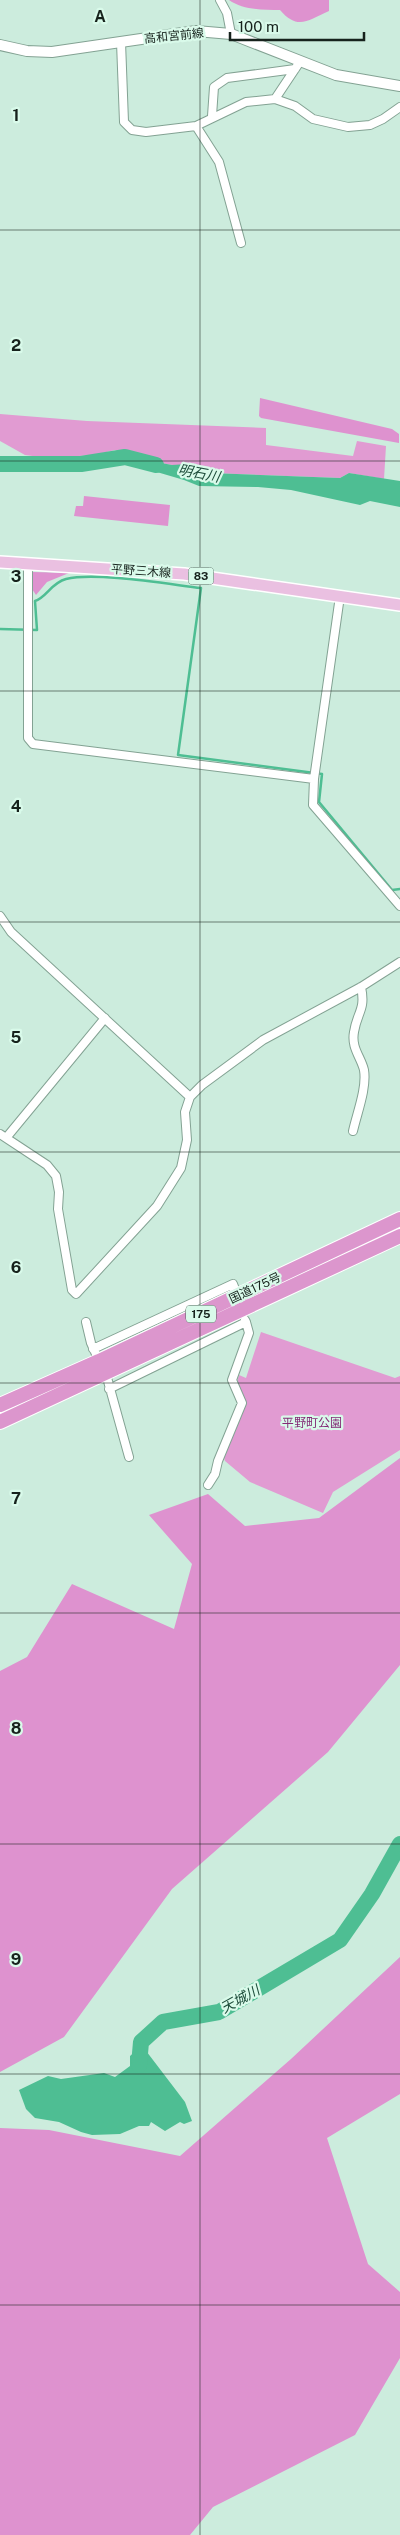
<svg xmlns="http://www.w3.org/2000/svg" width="400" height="2535" viewBox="0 0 400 2535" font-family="'Public Sans','Noto Sans JP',sans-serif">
<rect width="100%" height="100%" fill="#ccecdd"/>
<path fill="#e19bd2" d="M0,414L87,421L266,428V445L353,456L357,441L386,446L384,479L349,473L340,478L210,473L194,466L172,465L135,458L115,450L94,455L48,458L25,455L0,441Z
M261,1332L395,1378L400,1376V1450L333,1492L323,1513L250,1482L225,1461L223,1455L246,1402L237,1382L239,1375L246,1378Z"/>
<path fill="#de92cf" d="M229,0H329V11C308,20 298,31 280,10C263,10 243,10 229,0Z
M260,398L392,429L399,434V443L261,418L259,416Z
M84,496L170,505L168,526L74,516L76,506H83Z
M33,572L69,573L47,582L36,595L32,589Z
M400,1458V1665L328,1752L172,1889L64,2037L0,2072V1671L27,1657L72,1584L174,1629L192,1564L149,1515L208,1494L245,1526L319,1518Z
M400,1957V2094L327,2138L368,2264L400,2292V2358L355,2435L213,2507L190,2535H0V2128L49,2130L180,2156L291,2059Z"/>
<path fill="#4ebe93" d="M135,458L172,465L187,464L210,473L340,478L349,473L400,481V507L370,501L360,505L291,490L258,487L199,486L184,480L133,465Z
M137,2039L185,2102L192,2121L184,2124L180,2122L165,2131L151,2122L149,2126H139L120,2134L92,2135L81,2132L59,2122L35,2118L26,2109L19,2090L48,2076L61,2079L104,2073L115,2077L130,2066V2056L137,2050L134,2040Z"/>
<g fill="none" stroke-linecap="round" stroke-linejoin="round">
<path stroke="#4ebe93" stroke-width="2.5" d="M0,629L37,630L35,601C47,597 51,583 66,579C96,572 167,584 201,588L178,755L322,774L319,802L392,890L400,889"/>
<path stroke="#4ebe93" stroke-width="16" d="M0,464H81L125,457L156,465
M139,2065L141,2042L163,2022L219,2012L340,1940L372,1894L400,1844"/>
<g stroke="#83a293" stroke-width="10">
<path id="street" d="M220,0L227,13L231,34
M121,42L124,122L132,130L146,132L196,126L219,162L241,243
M275,99L295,106L313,119L348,127L370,125L383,119L400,107
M212,116L214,87L227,78L295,69
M196,126L246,102L275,99L299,63
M28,562V738L33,744L314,779
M340,596L314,779L313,805L400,906
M0,916L11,932L190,1097
M353,1131C357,1113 367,1088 364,1070C361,1057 351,1048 354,1032C357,1012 366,1010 361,987
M0,1134L47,1165L56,1176L59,1192L58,1209L72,1290L76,1294L157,1206L181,1168L187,1140L185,1112L190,1097L202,1085L263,1040L361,987L400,962
M6,1138L105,1018
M86,1322L91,1343L99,1361
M93,1349L233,1284L238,1297
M106,1374L129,1457
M109,1389L246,1322L245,1320
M208,1485L215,1474L218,1461L242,1403L232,1380L249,1333L246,1322"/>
</g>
<g stroke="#83a293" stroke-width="12">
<path id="secondary" d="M0,45L27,51L52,52L196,31L231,34L336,75L400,86"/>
</g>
<g stroke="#fff" stroke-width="14">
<path id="primary" d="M0,562L184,574L400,605"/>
</g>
<g stroke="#fff" stroke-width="16">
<path id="highway" d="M0,1405L99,1361L400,1219
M0,1422L400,1236"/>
</g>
<use href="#street" stroke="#fff" stroke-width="8"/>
<use href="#secondary" stroke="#fff" stroke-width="10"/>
<use href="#primary" stroke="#eac0e1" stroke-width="11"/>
<use href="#highway" stroke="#dc96cd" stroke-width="14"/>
</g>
<path fill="none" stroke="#16221c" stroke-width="1" stroke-opacity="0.55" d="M200,0V2535M0,230H400M0,461H400M0,691H400M0,922H400M0,1152H400M0,1383H400M0,1613H400M0,1844H400M0,2074H400M0,2305H400"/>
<g text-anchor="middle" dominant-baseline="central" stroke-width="4.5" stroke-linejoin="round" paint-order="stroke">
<g fill="#d9faea" stroke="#50635a" stroke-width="1">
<rect x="188.5" y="567.5" width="25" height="17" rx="4"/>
<rect x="186" y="1305.5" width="30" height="17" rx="4"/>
</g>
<g font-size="11" font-weight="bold" fill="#16221c">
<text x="201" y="576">83</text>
<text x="201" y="1314">175</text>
</g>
<g font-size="12" fill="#16221c" stroke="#d9faea">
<text transform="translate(174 36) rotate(-6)">高和宮前線</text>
<text transform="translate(141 571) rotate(4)">平野三木線</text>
<text transform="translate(255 1288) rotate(-25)">国道175号</text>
</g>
<g font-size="12" fill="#842b76" stroke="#d9faea">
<text x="312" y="1423">平野町公園</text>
</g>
<g font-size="14" font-style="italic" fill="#1e4d3b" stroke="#d9faea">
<text transform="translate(199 473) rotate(11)">明石川</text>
<text transform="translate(240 1999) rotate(-29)">天城川</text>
</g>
</g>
<g font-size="16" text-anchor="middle" font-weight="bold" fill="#16221c" stroke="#d9faea" stroke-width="4.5" stroke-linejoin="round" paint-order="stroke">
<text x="100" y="22">A</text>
<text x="16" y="121">1</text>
<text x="16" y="351">2</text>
<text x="16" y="582">3</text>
<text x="16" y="812">4</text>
<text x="16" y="1043">5</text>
<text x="16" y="1273">6</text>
<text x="16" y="1504">7</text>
<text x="16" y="1734">8</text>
<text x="16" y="1965">9</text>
</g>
<path d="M230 32v8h134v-8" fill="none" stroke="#16221c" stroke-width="2.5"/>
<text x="238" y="32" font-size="15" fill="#16221c" stroke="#d9faea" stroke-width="4" paint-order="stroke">100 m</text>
</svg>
